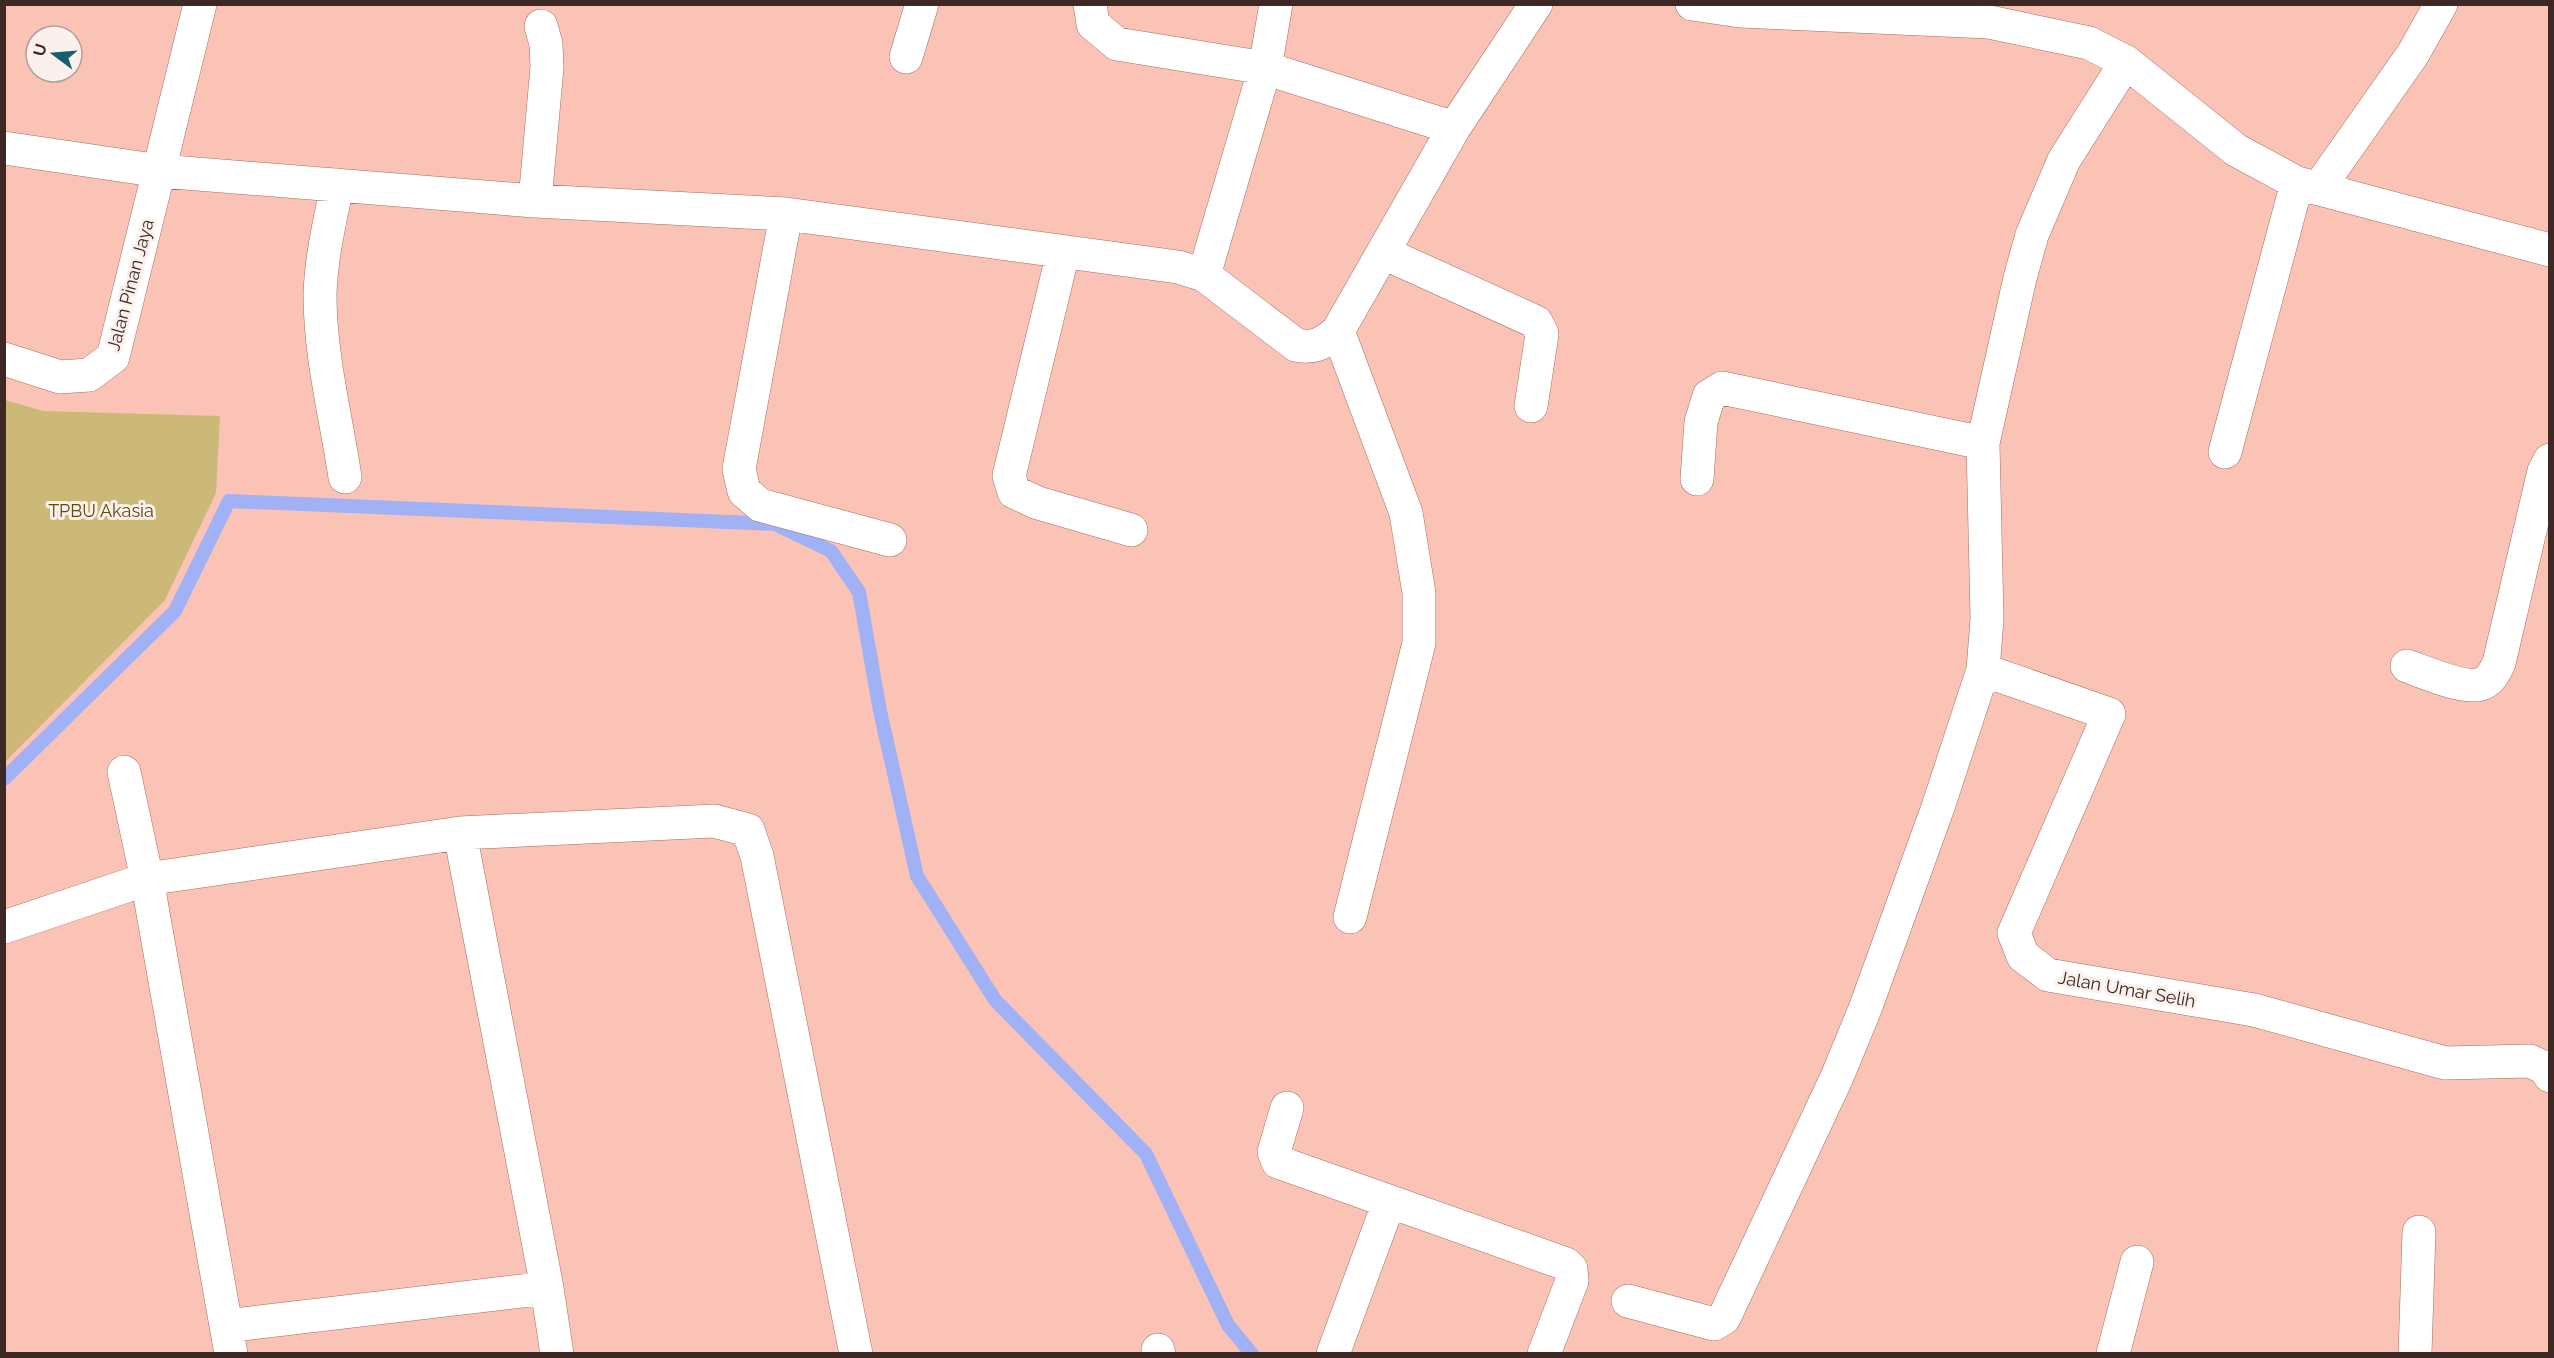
<svg xmlns="http://www.w3.org/2000/svg" width="2554" height="1358" viewBox="0 0 2554 1358" font-family="Raleway,sans-serif">
<rect width="100%" height="100%" fill="#fbc3b6"/>
<path fill="#cdb977" d="M5,400L43,411L220,416L216,493L165,600L5,762Z"/>
<g fill="none" stroke-linecap="round" stroke-linejoin="round">
<path stroke="#a0b1f6" stroke-width="14" d="M4,779L175,611L229,501L775,524L831,551L859,592L880,711L917,876L995,1000L1146,1154L1228,1325L1252,1354"/>
<g stroke="#a16f64" stroke-width="34">
<path id="minor" d="M1090,4L1093,24L1117,44L1265,68L1454,128
M1692,4L1740,11L1989,22L2089,43L2126,62L2236,150L2297,183L2550,250
M906,57L922,4
M4,148L160,171L535,201L786,214L1178,267L1204,275L1296,345C1315,349 1324,343 1338,331L1454,128L1536,4
M337,185C330,221 321,258 320,295C320,356 336,417 345,477
M2318,189L2413,54L2441,4
M535,201L547,67L546,44L541,26
M786,214L739,469L744,491L760,505L890,540
M1063,253L1009,476L1014,492L1038,503L1131,530
M1384,253L1536,322L1542,334L1531,406
M1204,275L1265,68L1276,4
M1338,331L1406,513L1419,593V643L1350,917
M4,359L60,377L89,375L113,357L200,4
M2225,452L2297,183
M1697,479L1701,422L1709,396L1722,388L1983,443
M2407,666C2424,672 2465,690 2481,684C2491,681 2495,671 2499,663L2544,471L2550,460
M1983,670L2109,714L2014,933L2023,956L2048,975L2254,1010L2445,1063L2530,1061L2545,1068L2550,1076
M124,772L147,879L231,1354
M460,833L547,1288L557,1354
M4,927L147,879L460,833L714,821L748,830L757,856L856,1354
M1287,1108L1274,1152L1278,1162L1566,1264L1571,1269L1572,1281L1544,1354
M1628,1301L1714,1324L1724,1318L1837,1077L1865,1009L1938,807L1983,670L1987,619L1983,443L2020,278L2032,235L2064,160L2126,62
M226,1326L547,1288
M1158,1350L1159,1354
M1333,1354L1389,1202
M2113,1354L2137,1262
M2415,1354L2419,1232"/>
</g>
<use href="#minor" stroke="#fff" stroke-width="33"/>
</g>
<g text-anchor="middle" dominant-baseline="central" stroke-width="6" stroke-linejoin="round" paint-order="stroke">
<g font-size="18" fill="#3d2823" stroke="#fcf0ed">
<text transform="translate(130 285) rotate(-75)">Jalan Pinan Jaya</text>
<text transform="translate(2127 989) rotate(10)">Jalan Umar Selih</text>
</g>
<g font-size="18" fill="#5b4b0e" stroke="#fcf0ed">
<text x="101" y="510">TPBU Akasia</text>
</g>
</g>
<rect width="2554" height="1358" fill="none" stroke="#3d2823" stroke-width="12"/>
<g transform="translate(54 54) rotate(286)"><circle r="28" fill="#fcf0ed" stroke="#b0a09c" stroke-width="1.5"/>
<path d="M0-4.5L10 22L0 15L-10 22Z" fill="#16606e"/>
<text y="-9" font-size="16" font-weight="bold" text-anchor="middle" fill="#3d2823">U</text>
</g>
</svg>
